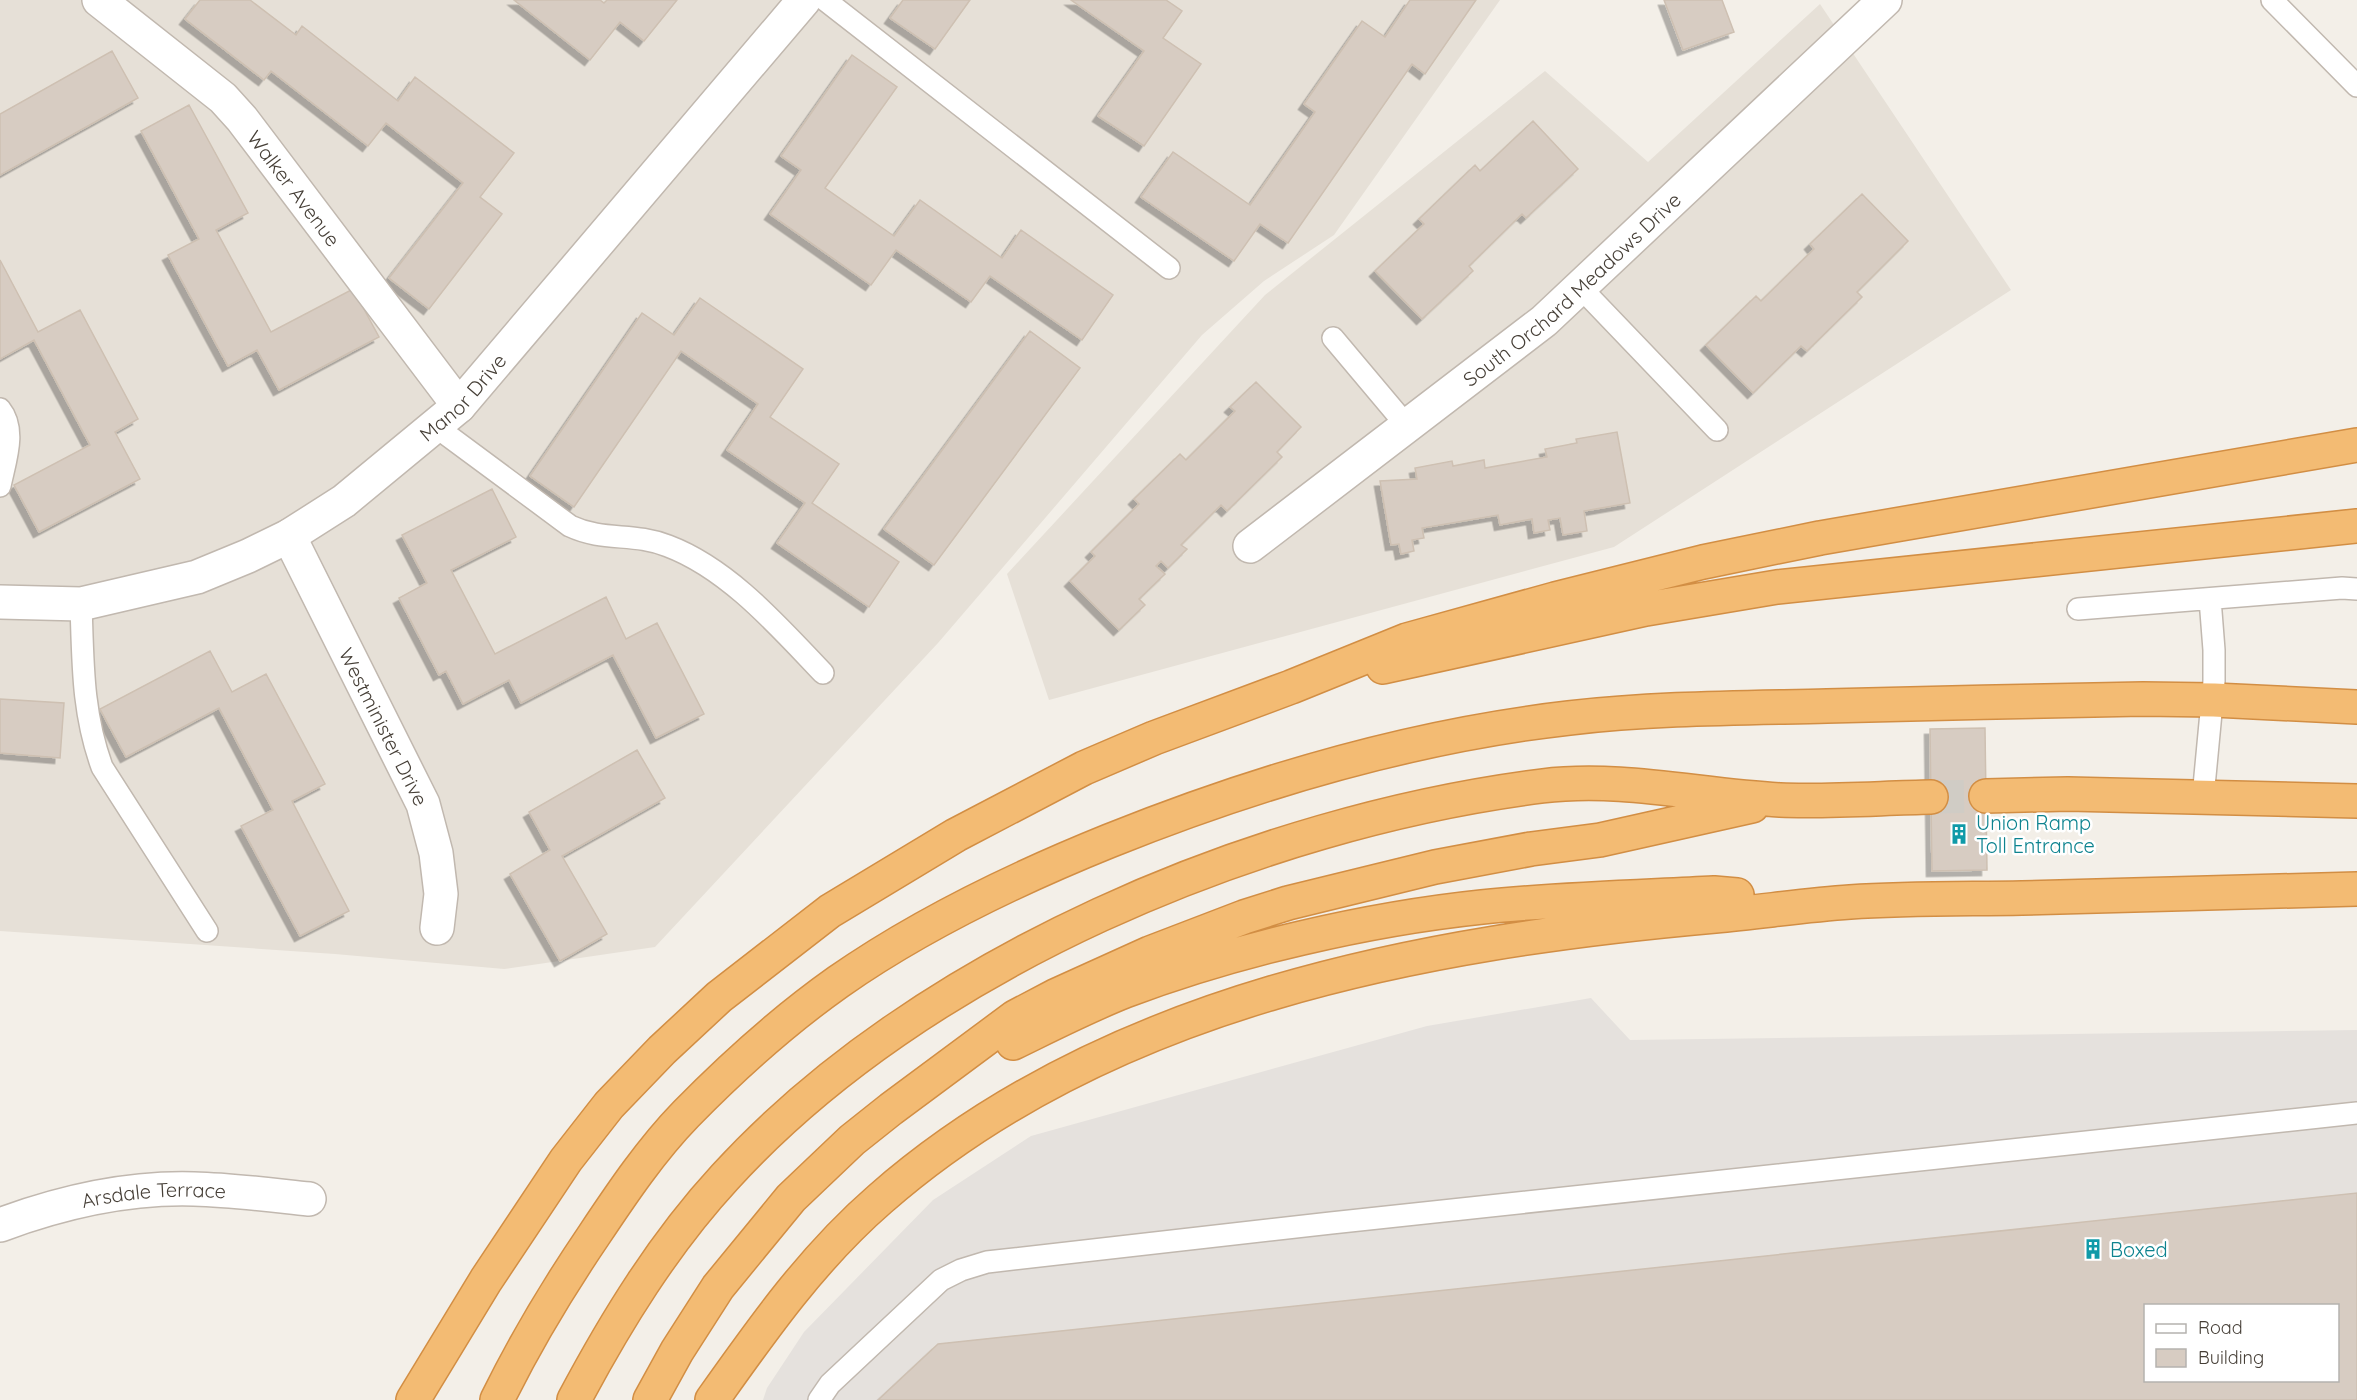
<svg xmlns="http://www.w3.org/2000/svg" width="2357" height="1400" viewBox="0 0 2357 1400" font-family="Quicksand,sans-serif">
<defs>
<filter id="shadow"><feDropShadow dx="-5.5" dy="5.5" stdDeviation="0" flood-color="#0004"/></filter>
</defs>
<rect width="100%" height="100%" fill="#f3efe8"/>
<path fill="#e6e0d7" d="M0,0H1500L1334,235L1264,281L1202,335L938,643L655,947L504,969L335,954L0,931Z
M1820,4L2011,290L1614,547L1049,700L1007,574L1265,295L1545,71L1648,162Z"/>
<path fill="#e5e1dd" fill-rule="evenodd" d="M1591,998L1630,1040L2357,1030V1400H763L767,1388L804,1332L933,1200L1031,1136L1427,1026ZM2146,1306H2338V1380H2146Z"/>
<path fill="#d7ccc2" stroke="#cec0b2" stroke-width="1.5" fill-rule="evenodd" filter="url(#shadow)" d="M200,0H250L296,35L302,26L398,101L415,77L514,153L480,197L502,214L429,309L389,278L463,183L386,123L368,146L271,71L264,80L185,19Z
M514,0H600L604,3L607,0H677L644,41L620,22L590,60Z
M903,0H970L935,49L890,18Z
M1071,0H1166L1182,11L1163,38L1201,64L1144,146L1098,116L1144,51Z
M1410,0H1476L1425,74L1412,64L1288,243L1260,224L1234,261L1141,197L1173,152L1250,205L1315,112L1304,104L1362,21L1385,37Z
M1664,0H1722L1734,32L1683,50Z
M112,51L138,98L0,175V114Z
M852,55L897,87L825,188L894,236L920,200L1002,258L1021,230L1113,295L1082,340L990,276L971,302L896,250L871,285L770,214L801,170L781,156Z
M189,105L248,213L216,230L271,332L353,289L379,337L279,390L257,350L228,366L168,255L199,239L141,131Z
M1533,121L1578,169L1526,218L1522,214L1469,266L1473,271L1422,319L1375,271L1424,224L1419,219L1475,165L1480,171Z
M1862,194L1908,241L1857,292L1862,297L1807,351L1801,346L1753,393L1706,345L1756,296L1761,301L1814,249L1810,244Z
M0,260L38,332L80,310L138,419L115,432L140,479L39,532L14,485L90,445L34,340L0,359Z
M700,298L803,369L770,417L839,464L812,503L899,562L869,607L777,543L805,503L727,450L758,404L681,351L574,507L530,476L642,313L674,335Z
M1030,331L1080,368L934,565L884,529Z
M1256,382L1301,427L1277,452L1282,457L1227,511L1221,505L1181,545L1187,549L1168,568L1161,561L1156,566L1165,574L1139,599L1145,605L1119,630L1070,581L1095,556L1091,552L1139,504L1134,499L1180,454L1186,460L1235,411L1230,407Z
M1617,432L1630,503L1584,511L1587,531L1563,535L1560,518L1548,520L1550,530L1534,533L1532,519L1500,525L1498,515L1422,528L1424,538L1412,540L1414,551L1401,554L1399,544L1391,545L1380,481L1417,479L1415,468L1452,461L1453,466L1484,460L1485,468L1547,457L1545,449L1577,443L1576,439Z
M492,489L516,537L451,570L495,654L606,597L626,639L657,623L704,714L656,738L613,655L521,703L509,680L463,704L446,671L439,675L399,598L427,583L402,535Z
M210,651L232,692L266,674L325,784L292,801L349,911L300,936L241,826L273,810L219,708L126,757L100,709Z
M0,699L64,703L60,758L0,753Z
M1985,728L1987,870L1932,871L1930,729Z
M637,750L665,798L562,856L607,934L560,961L510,874L550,850L529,812Z
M2357,1193V1400H878L938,1344ZM2146,1306H2338V1380H2146Z"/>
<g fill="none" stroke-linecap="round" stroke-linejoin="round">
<path stroke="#d0ccc5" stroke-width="33" stroke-dasharray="33 16" stroke-linecap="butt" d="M1931,797L1986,796"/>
<g stroke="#c1b8af" stroke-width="24">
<path id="lane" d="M825,0L1169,268
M2272,0L2357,86
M1580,287L1717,430
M1333,338L1407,426
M0,409C17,430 5,461 0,486
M435,426L570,526C604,542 633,532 668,546C729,569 779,627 823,673
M81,604C83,662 82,712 102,767L207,931
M2078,609L2342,588L2357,589
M2203,797L2214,681V650L2210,599
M819,1400L830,1384L941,1280L961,1270L987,1262L1331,1223L2357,1113"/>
</g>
<g stroke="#c1b8af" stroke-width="36">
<g id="street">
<path id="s1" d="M99,0L223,98L242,119L459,406"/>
<path id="s2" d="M289,536L423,804L436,853L441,894L437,928"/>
<path id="s3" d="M1250,546L1544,321L1885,0"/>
<path id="s4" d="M0,602L81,604L197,577L248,556L289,536L344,501L459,406L804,0"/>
<path id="s5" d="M0,1225C62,1202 128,1187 194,1189C233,1190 271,1195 309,1199"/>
</g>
</g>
<g stroke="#d28e44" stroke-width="36">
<path id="highway" d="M1383,667L1646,609L1777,587L2357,526
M1986,796L2068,794L2357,801
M1013,1043C1050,1025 1087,1006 1125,991C1234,950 1367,919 1482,907C1559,899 1636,897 1714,893L1737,895
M413,1400L486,1280L566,1160L609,1105L662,1050L719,997L830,911L956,835L1084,768L1154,738L1291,687L1407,640L1555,599L1703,562L1820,538L2357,445
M497,1400C525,1343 558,1288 594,1235C622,1193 651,1150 686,1114C733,1066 783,1021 838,982C921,924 1015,879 1109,841C1256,782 1411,736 1569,718C1655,708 1741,708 1827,706C1932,703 2038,701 2143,699L2214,700L2357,707
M574,1400C616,1321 664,1243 725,1177C920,963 1258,822 1542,786C1621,776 1701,796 1780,800C1829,802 1881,798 1931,797
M650,1400L677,1351L718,1287L791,1198L852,1140L891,1109L1015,1017L1055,996L1150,953L1244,917L1288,903L1435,867L1531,849L1600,840L1752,806
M712,1400C763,1328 813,1257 880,1199C1107,1000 1423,942 1715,916C1760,912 1805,905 1850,902C1907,898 1965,899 2022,898C2134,895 2245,892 2357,889"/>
</g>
<use href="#lane" stroke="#fff" stroke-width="21"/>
<use href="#street" stroke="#fff" stroke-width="33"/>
<use href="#highway" stroke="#f3bb73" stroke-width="33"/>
</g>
<defs>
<g id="building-bare" transform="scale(1.62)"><path d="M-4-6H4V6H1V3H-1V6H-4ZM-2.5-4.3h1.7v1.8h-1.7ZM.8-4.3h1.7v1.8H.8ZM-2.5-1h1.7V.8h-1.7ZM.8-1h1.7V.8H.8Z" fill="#0f9aa8" stroke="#fff" stroke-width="2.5" paint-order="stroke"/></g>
</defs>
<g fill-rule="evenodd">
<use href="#building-bare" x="1959" y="834"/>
<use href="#building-bare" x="2093" y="1249"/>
</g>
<g text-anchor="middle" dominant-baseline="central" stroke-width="5" stroke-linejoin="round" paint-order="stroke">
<g font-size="20" fill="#463f37" stroke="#fff">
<text stroke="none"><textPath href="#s1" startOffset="273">Walker Avenue</textPath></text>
<text stroke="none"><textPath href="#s3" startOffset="412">South Orchard Meadows Drive</textPath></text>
<text stroke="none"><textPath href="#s4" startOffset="524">Manor Drive</textPath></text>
<text stroke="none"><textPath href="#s2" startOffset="213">Westminister Drive</textPath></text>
<text stroke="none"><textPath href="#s5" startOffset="158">Arsdale Terrace</textPath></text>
</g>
<g font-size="20" fill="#0d838f" stroke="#fff" text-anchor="start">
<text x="1976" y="822">Union Ramp<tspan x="1976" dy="23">Toll Entrance</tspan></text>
<text x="2110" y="1249">Boxed</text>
</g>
</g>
<rect x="2144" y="1304" width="195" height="78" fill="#ffffff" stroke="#b5b2af" stroke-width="1.5"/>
<rect x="2156" y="1324" width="30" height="9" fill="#ffffff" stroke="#b5b2af" stroke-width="1.5"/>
<text x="2198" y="1334" font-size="18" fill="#463f37">Road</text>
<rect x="2156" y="1349" width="30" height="18" fill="#d7ccc2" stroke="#b5b2af" stroke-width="1.5"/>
<text x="2198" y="1364" font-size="18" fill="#463f37">Building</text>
</svg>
